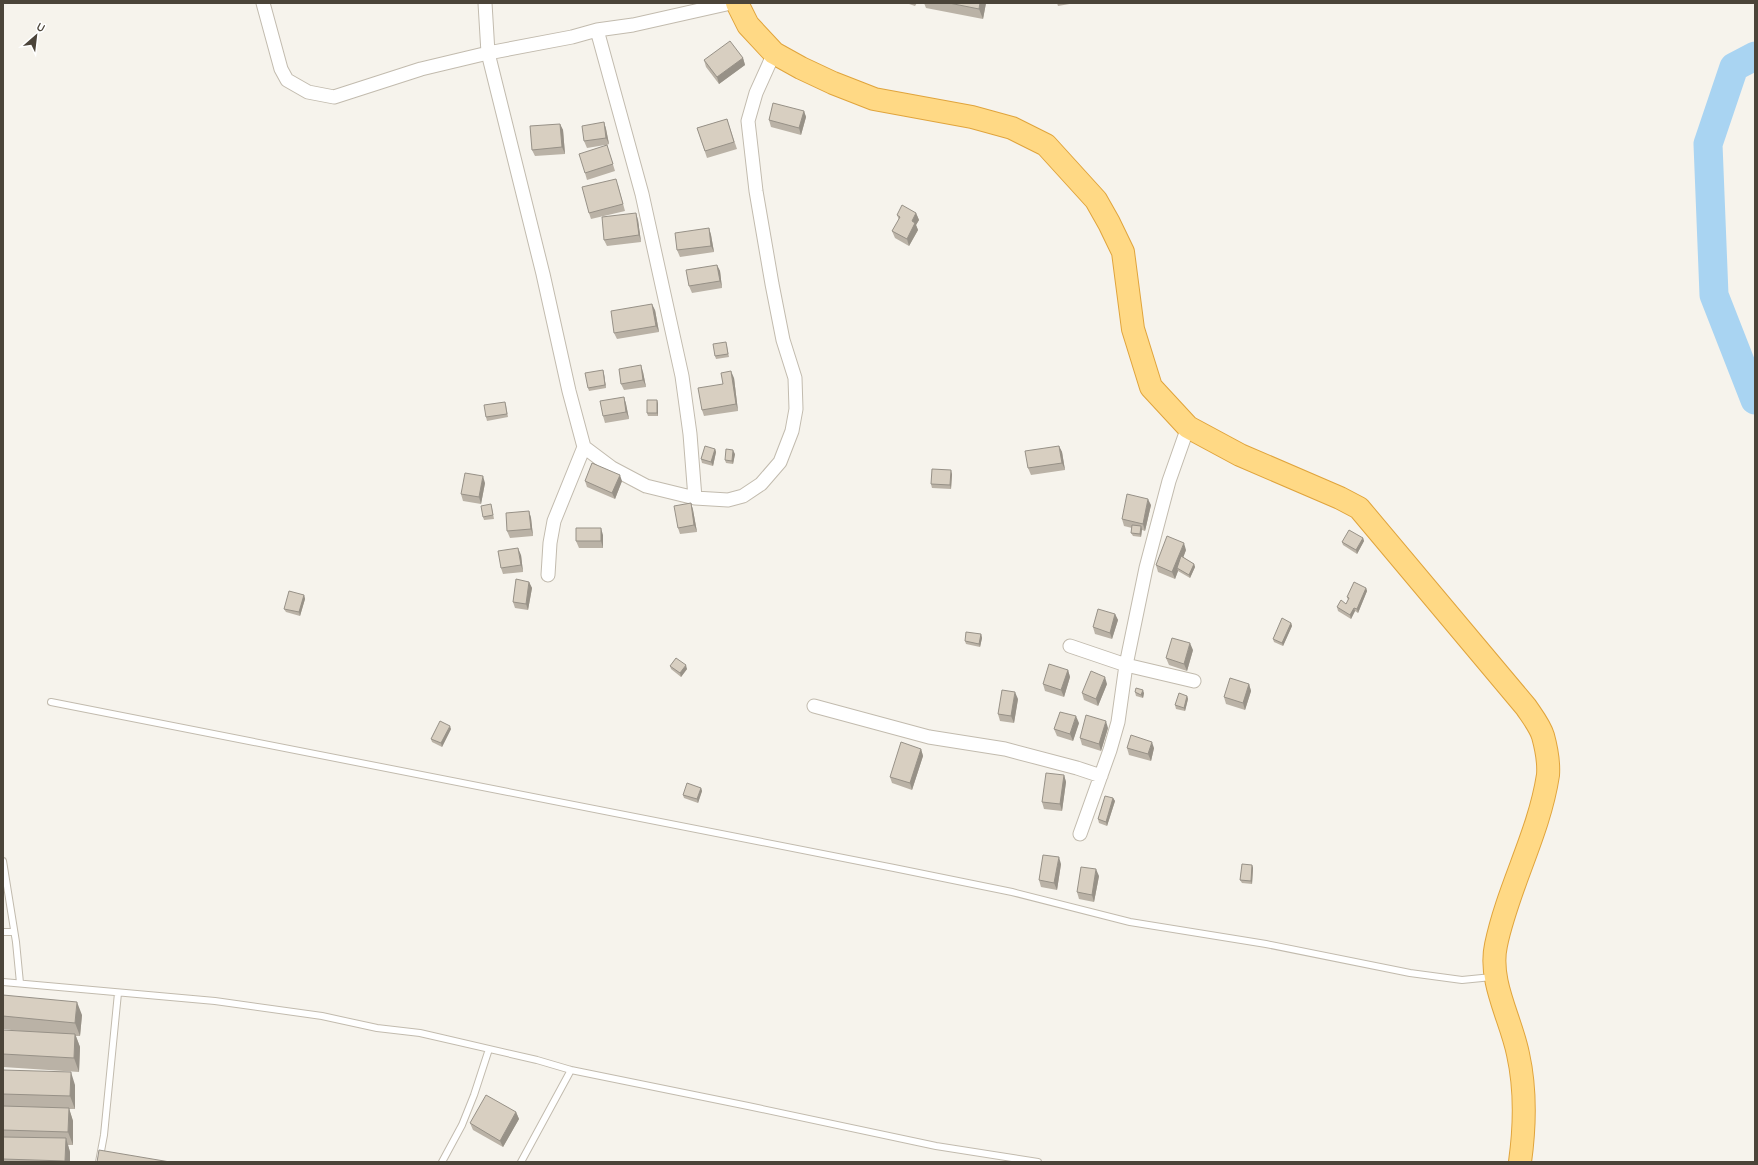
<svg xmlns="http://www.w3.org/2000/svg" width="1758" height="1165" viewBox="0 0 1758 1165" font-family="Quicksand,sans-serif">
<rect width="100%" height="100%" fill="#f6f3ec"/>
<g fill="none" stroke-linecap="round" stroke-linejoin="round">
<path stroke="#a9d4f2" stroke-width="29" d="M1755,56L1734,67L1708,144L1714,295L1755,400"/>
<g stroke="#c2bbae" stroke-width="8">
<path id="service" d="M51,702L894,868L1012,892L1130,922L1266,944L1410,973L1462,980L1492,977
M3,861L16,942L20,983
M3,932H14
M3,982L215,1001L322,1016L377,1028L420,1033L537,1060L571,1070L748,1106L936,1146L1038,1162
M99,1162L104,1135L118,993
M442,1162L462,1125L474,1095L489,1049
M521,1162L571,1070"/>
</g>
<g stroke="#c2bbae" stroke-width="15">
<path id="minor" d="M263,3L281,69L287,80L308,92L334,97L421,69L488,53L572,37L597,30L633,25L731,3
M485,3L488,53L543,274L569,391L584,447L612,468L646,486L695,498L728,500L743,496L761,484L780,462L792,431L796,409L795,378L783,340L772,284L756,191L748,121L756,93L774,53
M597,30L642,194L682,376L690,434L695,498
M548,575L550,543L554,521L584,447
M1070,646L1126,665L1194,681
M814,706L929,737L1005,749L1077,768L1101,776
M1080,834L1110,750L1118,722L1126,665L1146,568L1169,481L1188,427"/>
</g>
<g stroke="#e0a43c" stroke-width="24">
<path id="trunk" d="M737,3L748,25L774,53L801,68L833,83L874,99L972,117L1012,128L1046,145L1096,200L1109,223L1123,252L1133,329L1151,387L1188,427L1240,455L1340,498L1359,508L1526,707C1532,716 1540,726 1543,736C1546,747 1549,762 1548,775C1539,834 1508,887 1496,945C1488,981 1511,1019 1518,1054C1526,1090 1525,1126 1520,1162"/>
</g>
<use href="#service" stroke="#fff" stroke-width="6"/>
<use href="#minor" stroke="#fff" stroke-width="13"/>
<use href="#trunk" stroke="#ffd985" stroke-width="22"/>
</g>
<path fill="#bab2a6" d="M906,3H917L915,6Z
M924,3H986L983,19L926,8Z
M1057,3H1075L1058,6Z
M743,58L745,65L719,84L706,67L704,60Z
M804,111L806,117L801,135L771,127L769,120Z
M727,119L737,149L707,158L697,128Z
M604,122L606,129L609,144L607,145L615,171L587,180L585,173L605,145L587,148L584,141Z
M560,124L563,130L565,154L535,156L532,150Z
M618,185L625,211L591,219L589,213Z
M916,213L919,220L916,225L918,230L909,246L895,238L892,231L899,220L897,215Z
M638,220L641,242L607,246L604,240Z
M709,228L711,235L714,252L680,257L677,250Z
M717,265L720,271L722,288L692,293L689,286Z
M655,310L659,332L617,339L614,333Z
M727,346L729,357L716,359L715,356Z
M603,370L604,374L606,388L589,391L588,388Z
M643,372L646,387L624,390L621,384Z
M734,378L738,411L704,416L702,410L723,384Z
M624,397L626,404L629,419L605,423L603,416Z
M657,400L658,404V416H648L647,413Z
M505,402L506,405L508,417L487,421L486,417Z
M1059,446L1062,452L1065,470L1031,475L1028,468Z
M715,449L716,452L713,466L702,463L701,459Z
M735,454L733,464L726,463L725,460Z
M952,474L951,489L932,488L931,484Z
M585,481H622L615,499L587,487Z
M485,483L481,504L463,501L461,494Z
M691,503L693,510L697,532L680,534L678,528Z
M1151,505L1145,531L1142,530L1141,537L1133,536L1131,533L1132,528L1124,526L1122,519Z
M492,508L494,519L484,520L483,517Z
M529,511L531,518L533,536L510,538L507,531Z
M603,535V548H579L576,541Z
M1363,538L1364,541L1357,554L1343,545L1342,542Z
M1186,550L1183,557L1194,564L1195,567L1190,578L1178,571L1175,579L1158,572L1156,565Z
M521,555L523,572L503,574L501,568Z
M529,582L532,588L528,610L515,608L513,602Z
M1366,588L1367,591L1358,613L1355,611L1351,619L1338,611L1337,607L1346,604L1348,600L1347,597Z
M304,595L305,599L300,616L286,612L284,609Z
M1115,614L1118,620L1112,639L1095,634L1093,627Z
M1291,623L1292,626L1283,646L1274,642L1273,639Z
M981,634L982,638L980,647L966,644L965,641Z
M1193,650L1187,671L1169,665L1166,658Z
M670,666L687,669L681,677L671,669Z
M1068,670L1070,677L1064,697L1045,691L1043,684Z
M1107,684L1098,706L1084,700L1082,693Z
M1249,684L1251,691L1245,710L1226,704L1224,697Z
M1135,692L1144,693L1143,698L1136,696Z
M1187,696L1188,699L1185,711L1176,709L1175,705Z
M1018,699L1014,723L1000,721L998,714Z
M1079,723L1073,741L1057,736L1054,729Z
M1108,728L1101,751L1082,745L1080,738Z
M451,729L442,747L432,742L431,739Z
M1127,748H1154L1151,761L1129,755Z
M921,749L923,756L912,790L892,783L890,777Z
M1064,775L1066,782L1062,811L1044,809L1042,802Z
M701,788L702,791L698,803L684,798L683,795Z
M1113,798L1115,801L1107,826L1099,823L1098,819Z
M1061,864L1057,890L1041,887L1039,880Z
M1252,865L1253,868L1252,884L1242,883L1240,880Z
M1099,876L1094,902L1079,899L1077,892Z
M3,995L82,1015L80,1036H76L80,1047L79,1072L3,1067V1030L20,1031L3,1029Z
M3,1070L75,1085V1109H69L73,1121V1145H68L70,1152V1162H3Z
M516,1112L519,1119L503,1147L473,1130L470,1123Z"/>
<path fill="#979187" d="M980,3H986L983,19L979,9Z
M743,58L745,65L719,84L717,77Z
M804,111L806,117L801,135L799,128Z
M604,122L606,129L609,144L606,138Z
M560,124L563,130L565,154L562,147Z
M636,213L638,220L641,242L639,235Z
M916,213L919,220L916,225L918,230L909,246L907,239L912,221Z
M709,228L711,235L714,252L711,246Z
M717,265L720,271L722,288L720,281Z
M652,304L655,310L659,332L656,326Z
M641,365L643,372L646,387L643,380Z
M603,370L604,374L606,388L605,385Z
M731,371L734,378L738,411L736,404Z
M624,397L626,404L629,419L626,412Z
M657,400L658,404V416L657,413Z
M1059,446L1062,452L1065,470L1062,463Z
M715,449L716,452L713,466L711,462Z
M733,450L735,454L733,464L732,461Z
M951,470L952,474L951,489L950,485Z
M620,475L622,481L615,499L612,493Z
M483,476L485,483L481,504L479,497Z
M1148,499L1151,505L1145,531L1143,524Z
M691,503L693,510L697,532L694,525Z
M529,511L531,518L533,536L531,529Z
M1141,526L1142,529L1141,537L1140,534Z
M601,528L603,535V548L601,541Z
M1363,538L1364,541L1357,554L1356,550Z
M1184,543L1186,550L1179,569L1177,568L1178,571L1175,579L1172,572Z
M518,548L521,555L523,572L521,565Z
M1194,564L1195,567L1190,578L1189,575Z
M529,582L532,588L528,610L526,604Z
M1366,588L1367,591L1358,613L1357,609Z
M304,595L305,599L300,616L299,612Z
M1354,608L1355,611L1351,619L1350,615Z
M1115,614L1118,620L1112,639L1110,633Z
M1291,623L1292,626L1283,646L1282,643Z
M981,634L982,638L980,647L979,644Z
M1190,643L1193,650L1187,671L1184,664Z
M686,665L687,669L681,677L680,673Z
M1068,670L1070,677L1064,697L1061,690Z
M1105,677L1107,684L1098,706L1096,699Z
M1249,684L1251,691L1245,710L1243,703Z
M1143,690L1144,693L1143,698L1141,695Z
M1015,692L1018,699L1014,723L1011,716Z
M1187,696L1188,699L1185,711L1184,708Z
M1076,716L1079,723L1073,741L1070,734Z
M1106,721L1108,728L1101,751L1099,744Z
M450,726L451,729L442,747L441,743Z
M1152,742L1154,748L1151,761L1148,754Z
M921,749L923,756L912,790L910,783Z
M1064,775L1066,782L1062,811L1060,804Z
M701,788L702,791L698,803L697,799Z
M1113,798L1115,801L1107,826L1106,822Z
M1059,857L1061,864L1057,890L1054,883Z
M1252,865L1253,868L1252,884L1251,881Z
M1096,869L1099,876L1094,902L1092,895Z
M77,1002L82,1015L80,1036L75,1023Z
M75,1034L80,1047L79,1072L74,1058Z
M71,1072L75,1085V1109L70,1096Z
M69,1108L73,1121V1145L68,1132Z
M516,1112L519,1119L503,1147L500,1141Z
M66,1138L70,1152V1162H65V1161Z"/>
<path fill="#d8cfc1" stroke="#979187" d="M949,3H980L979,9Z
M730,41L743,58L717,77L704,60Z
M773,103L804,111L799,128L769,120Z
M727,119L734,142L705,151L697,128Z
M604,122L606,138L584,141L582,126Z
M560,124L562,147L532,150L530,126Z
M607,145L613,164L585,173L579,154Z
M616,179L623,204L589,213L582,187Z
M902,205L916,213L912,221L915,223L907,239L892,231L900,217L897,215Z
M636,213L639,235L604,240L602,217Z
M709,228L711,246L677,250L675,233Z
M717,265L720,281L689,286L686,270Z
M652,304L656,326L614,333L611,311Z
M726,342L728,354L715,356L713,344Z
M641,365L643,380L621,384L619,369Z
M603,370L605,385L588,388L585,373Z
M731,371L736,404L702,410L698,388L723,384L721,373Z
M624,397L626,412L603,416L600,401Z
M647,400H657V413H647Z
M505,402L507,414L486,417L484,405Z
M705,446L715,449L711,462L701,459Z
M1059,446L1062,463L1028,468L1025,451Z
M726,449L733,450L732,461L725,460Z
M592,463L620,475L612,493L585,481Z
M932,469L951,470L950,485L931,484Z
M465,473L483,476L479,497L461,494Z
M1127,494L1148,499L1143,524L1122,519Z
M691,503L694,525L678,528L674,506Z
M491,504L493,515L483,517L481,506Z
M529,511L531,529L507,531L506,513Z
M1132,525L1141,526L1140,534L1131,533Z
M576,528H601V541H576Z
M1349,530L1363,538L1356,550L1342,542Z
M1167,536L1184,543L1172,572L1156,565Z
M518,548L521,565L501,568L498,551Z
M1181,556L1194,564L1189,575L1177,568Z
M516,579L529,582L526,604L513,602Z
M1354,582L1366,588L1357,609L1354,608L1350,615L1337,607L1341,600L1346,604L1349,598L1347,597Z
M289,591L304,595L299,612L284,609Z
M1098,609L1115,614L1110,633L1093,627Z
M1282,618L1291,623L1282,643L1273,639Z
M966,632L981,634L979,644L965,641Z
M1172,638L1190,643L1184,664L1166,658Z
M676,658L686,665L680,673L670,666Z
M1049,664L1068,670L1061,690L1043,684Z
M1091,671L1105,677L1096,699L1082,693Z
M1230,678L1249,684L1243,703L1224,697Z
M1136,688L1143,690L1141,695L1135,692Z
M1002,690L1015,692L1011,716L998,714Z
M1179,693L1187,696L1184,708L1175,705Z
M1060,712L1076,716L1070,734L1054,729Z
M1086,715L1106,721L1099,744L1080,738Z
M440,721L450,726L441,743L431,739Z
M1131,735L1152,742L1148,754L1127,748Z
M901,742L921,749L910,783L890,777Z
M1046,773L1064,775L1060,804L1042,802Z
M687,783L701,788L697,799L683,795Z
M1105,796L1113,798L1106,822L1098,819Z
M1043,855L1059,857L1054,883L1039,880Z
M1242,864L1252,865L1251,881L1240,880Z
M1081,867L1096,869L1092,895L1077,892Z
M3,995L77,1002L75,1023L3,1016Z
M3,1030L75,1034L74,1058L3,1054Z
M3,1070L71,1072L70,1096L3,1094Z
M486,1095L516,1112L500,1141L470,1123Z
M3,1106L69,1108L68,1132L3,1130Z
M3,1137L66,1138L65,1161L3,1159Z
M99,1150L170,1162H97Z"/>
<rect width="1758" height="1165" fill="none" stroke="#4b4439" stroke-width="8"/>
<g transform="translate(36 36) rotate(28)" stroke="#ffffff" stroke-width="3" paint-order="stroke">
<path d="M0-3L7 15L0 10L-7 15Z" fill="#4b4439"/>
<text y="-6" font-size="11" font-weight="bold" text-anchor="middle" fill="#4b4439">U</text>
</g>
</svg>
